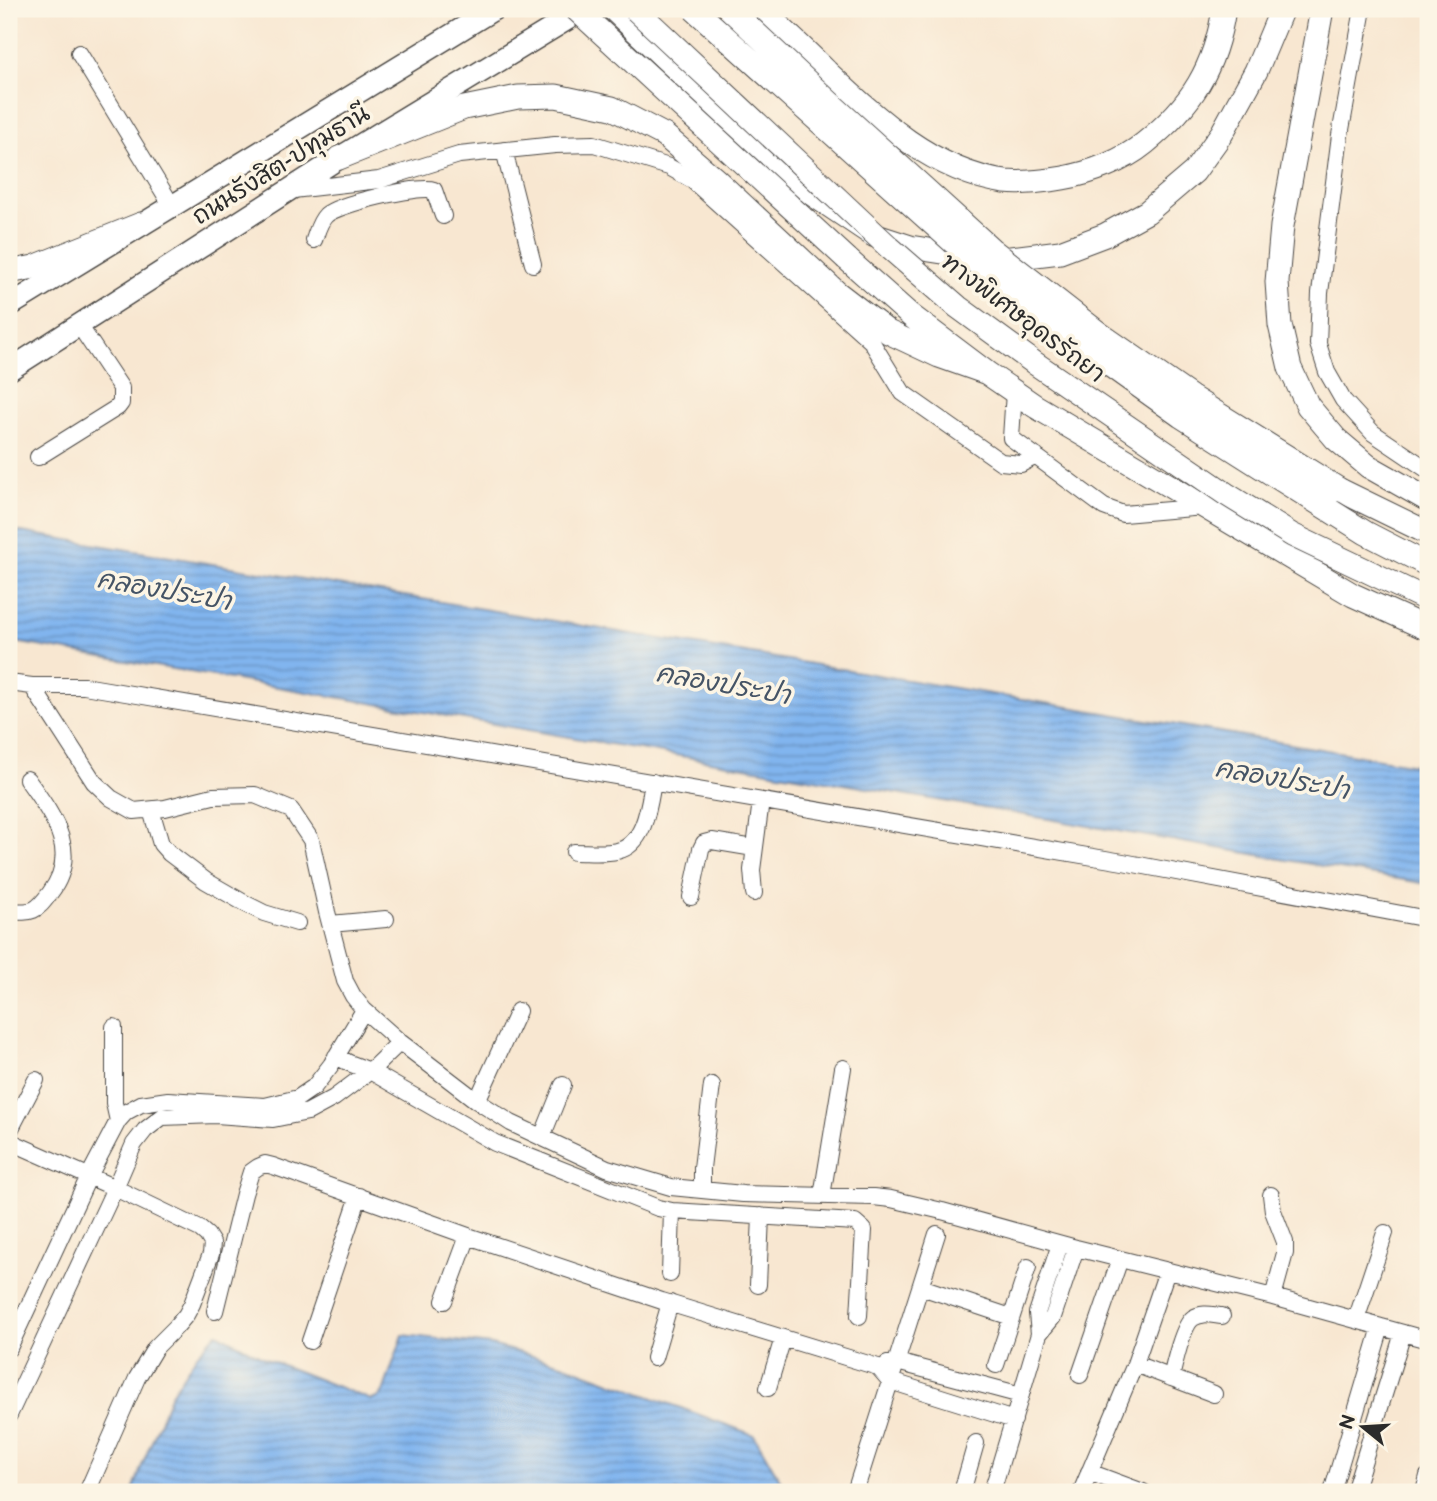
<svg xmlns="http://www.w3.org/2000/svg" width="1437" height="1501" viewBox="0 0 1437 1501" font-family="'Balsamiq Sans','Playpen Sans Thai',sans-serif">
<defs>
<pattern id="water-rules" width="6" height="5" patternUnits="userSpaceOnUse" patternTransform="scale(1.75)"><rect width="6" height="5" fill="#81b5ef"/><path d="M0 2.5h6" fill="none" stroke="#6a93c2"/></pattern>
</defs>
<rect width="100%" height="100%" fill="#fcf5e5"/>
<filter id="ink" filterUnits="userSpaceOnUse"><feTurbulence type="fractalNoise" baseFrequency=".0143" numOctaves="2"/><feDisplacementMap in="SourceGraphic" scale="14" xChannelSelector="R" yChannelSelector="G"/><feConvolveMatrix kernelMatrix="1 2 1 2 8 2 1 2 1" color-interpolation-filters="sRGB"/></filter>
<filter id="wash" filterUnits="userSpaceOnUse"><feTurbulence type="fractalNoise" baseFrequency=".00686" numOctaves="4" result="noise"/><feDisplacementMap in="SourceGraphic" scale="28" xChannelSelector="R" yChannelSelector="G"/><feGaussianBlur stdDeviation="1.57" result="paint"/><feColorMatrix in="noise" values="0 0 0 0 0 0 0 0 0 0 0 0 0 0 0 0 0 1.4 0 .05"/><feComposite in="paint" operator="in"/></filter>
<g filter="url(#wash)">
<rect width="100%" height="100%" fill="#f8e7d1"/>
<path fill="url(#water-rules)" stroke="#56708d" stroke-width="2" d="M9,530L1428,767V884L9,641Z
M217,1333L264,1358L371,1400L378,1398L383,1392L403,1335L491,1345L562,1364L754,1435L787,1492H133L141,1468L171,1394L198,1353Z"/>
</g>
<g filter="url(#ink)">
<g fill="none" stroke-linecap="round" stroke-linejoin="round">
<g stroke="#4a4744" stroke-width="18">
<path id="minor" d="M1363,9L1340,135L1320,293L1318,344L1327,372L1343,400L1373,433L1428,470
M79,53L172,206
M504,150L533,264
M293,190L379,180L459,155L555,145L594,144L669,167L692,180L871,341L903,393L1001,462L1021,464L1036,456
M314,240C317,232 319,222 326,215C338,204 419,185 434,190L443,216
M1014,392L1011,438L1104,507L1123,514L1204,507
M38,457L118,407L121,403V388L79,325
M9,683L32,686L94,782L111,798L134,811L165,808L213,796L255,795L291,810L311,840L327,912L345,981L353,996L364,1010L400,1042L477,1101L511,1123L607,1168L671,1187L743,1194L873,1197L891,1199L942,1211L1076,1248L1273,1297L1428,1340
M32,686H84L1123,862L1428,919
M151,810L161,844L169,853L206,881L246,904L264,913L297,923
M574,852C588,852 603,854 617,851C645,845 649,805 653,782
M754,893L752,870L761,801
M691,897L701,849L704,843L712,841L754,848
M9,911C33,913 36,912 50,893C82,851 51,814 27,779
M330,924L386,919
M114,1027V1103L118,1121
M336,1056L349,1063L370,1071L495,1143L658,1208L672,1211L855,1222L864,1230L859,1316
M477,1101L518,1011
M9,1132L36,1080
M542,1137L563,1085
M9,1141L115,1188L200,1229L207,1235L212,1243L211,1254L192,1304L186,1315L176,1327L155,1348L137,1378L87,1492
M702,1190V1168L712,1085
M1271,1195L1273,1211L1285,1242V1253L1273,1297
M822,1196L843,1068
M670,1274L672,1211
M758,1285L761,1216
M921,1287L1011,1317
M444,1301L468,1236
M215,1311L244,1194L251,1172L258,1167L265,1164L273,1166L468,1236L662,1301L878,1367L890,1381L1014,1420
M1356,1320L1385,1233
M1039,1334L1037,1313L1060,1244
M310,1341L359,1196
M9,1348L89,1176L118,1121L126,1112L141,1104L168,1100L265,1106L298,1098L314,1087L331,1065L364,1010
M654,1358L670,1303
M887,1364L897,1362L1021,1395
M1135,1364L1214,1394
M996,1365L1028,1267
M1080,1375L1120,1259
M1171,1378C1174,1365 1183,1325 1193,1318C1202,1312 1212,1315 1222,1316
M768,1388L783,1338
M9,1415L115,1188L134,1144L145,1130L162,1117L216,1115L273,1119L308,1112L334,1098L370,1071L400,1042
M1089,1472L1143,1492
M855,1492L937,1234
M962,1492L976,1443
M992,1492L1039,1334L1053,1317L1076,1248
M1081,1492L1135,1364L1167,1271
M1332,1492L1381,1327
M1354,1492L1403,1333
M1424,1492L1428,1476"/>
</g>
<g stroke="#4a4744" stroke-width="24">
<path id="major" d="M9,306L494,9
M9,370L339,158L584,9"/>
</g>
<g stroke="#4a4744" stroke-width="25">
<path id="highway" d="M613,9L770,158L812,194L873,235L910,247L994,260L1060,252L1105,235L1147,212L1194,172L1222,133L1256,71L1282,9
M761,9C783,30 805,50 826,71C876,118 933,172 1005,182C1024,184 1044,181 1063,178C1091,173 1123,161 1145,143C1192,105 1215,68 1224,9
M1322,9L1282,226L1277,282L1280,325L1290,368L1308,406L1336,439L1368,466L1428,500
M339,158L464,108L518,97L556,96L612,108L664,135L715,179L836,292L888,332L939,356L987,373
M847,259L910,315L987,373L1035,406L1353,595L1428,629
M9,272L34,267L141,224
M1340,490L1428,533"/>
</g>
<use href="#minor" stroke="#fff" stroke-width="16"/>
<use href="#major" stroke="#fff" stroke-width="21"/>
<use href="#highway" stroke="#fff" stroke-width="23"/>
<g stroke="#4a4744" stroke-width="25" stroke-linecap="butt">
<path id="highway-bridge" d="M576,9L847,259
M635,9L890,248L958,307L1036,364L1226,494L1292,535L1428,600
M694,9L990,275L1090,351L1181,416L1280,479L1366,533L1428,565
M730,9L829,102L991,249L1100,334L1191,397L1340,490"/>
</g>
<use href="#highway-bridge" stroke="#fff" stroke-width="23"/>
</g>
</g>
<g text-anchor="middle" dominant-baseline="central" stroke-width="7" stroke-linejoin="round" paint-order="stroke">
<g font-size="24" fill="#2b2b2b" stroke="#fcf5e5">
<text transform="translate(281 165) rotate(-32)">ถนนรังสิต-ปทุมธานี</text>
<text transform="translate(1023 318) rotate(37)">ทางพิเศษอุดรรัถยา</text>
</g>
<g font-size="26" font-style="italic" fill="#455466" stroke="#fcf5e5">
<text transform="translate(164 591) rotate(10)">คลองประปา</text>
<text transform="translate(723 685) rotate(10)">คลองประปา</text>
<text transform="translate(1282 780) rotate(10)">คลองประปา</text>
</g>
</g>
<rect width="1437" height="1501" fill="none" stroke="#fcf5e5" stroke-width="35"/>
<g transform="translate(1363 1427) rotate(288)" stroke="#fcf5e5" stroke-width="5" paint-order="stroke">
<path d="M0-5L12 26L0 18L-12 26Z" fill="#2b2b2b"/>
<text y="-10" font-size="19" font-weight="bold" text-anchor="middle" fill="#2b2b2b">N</text>
</g>
</svg>
